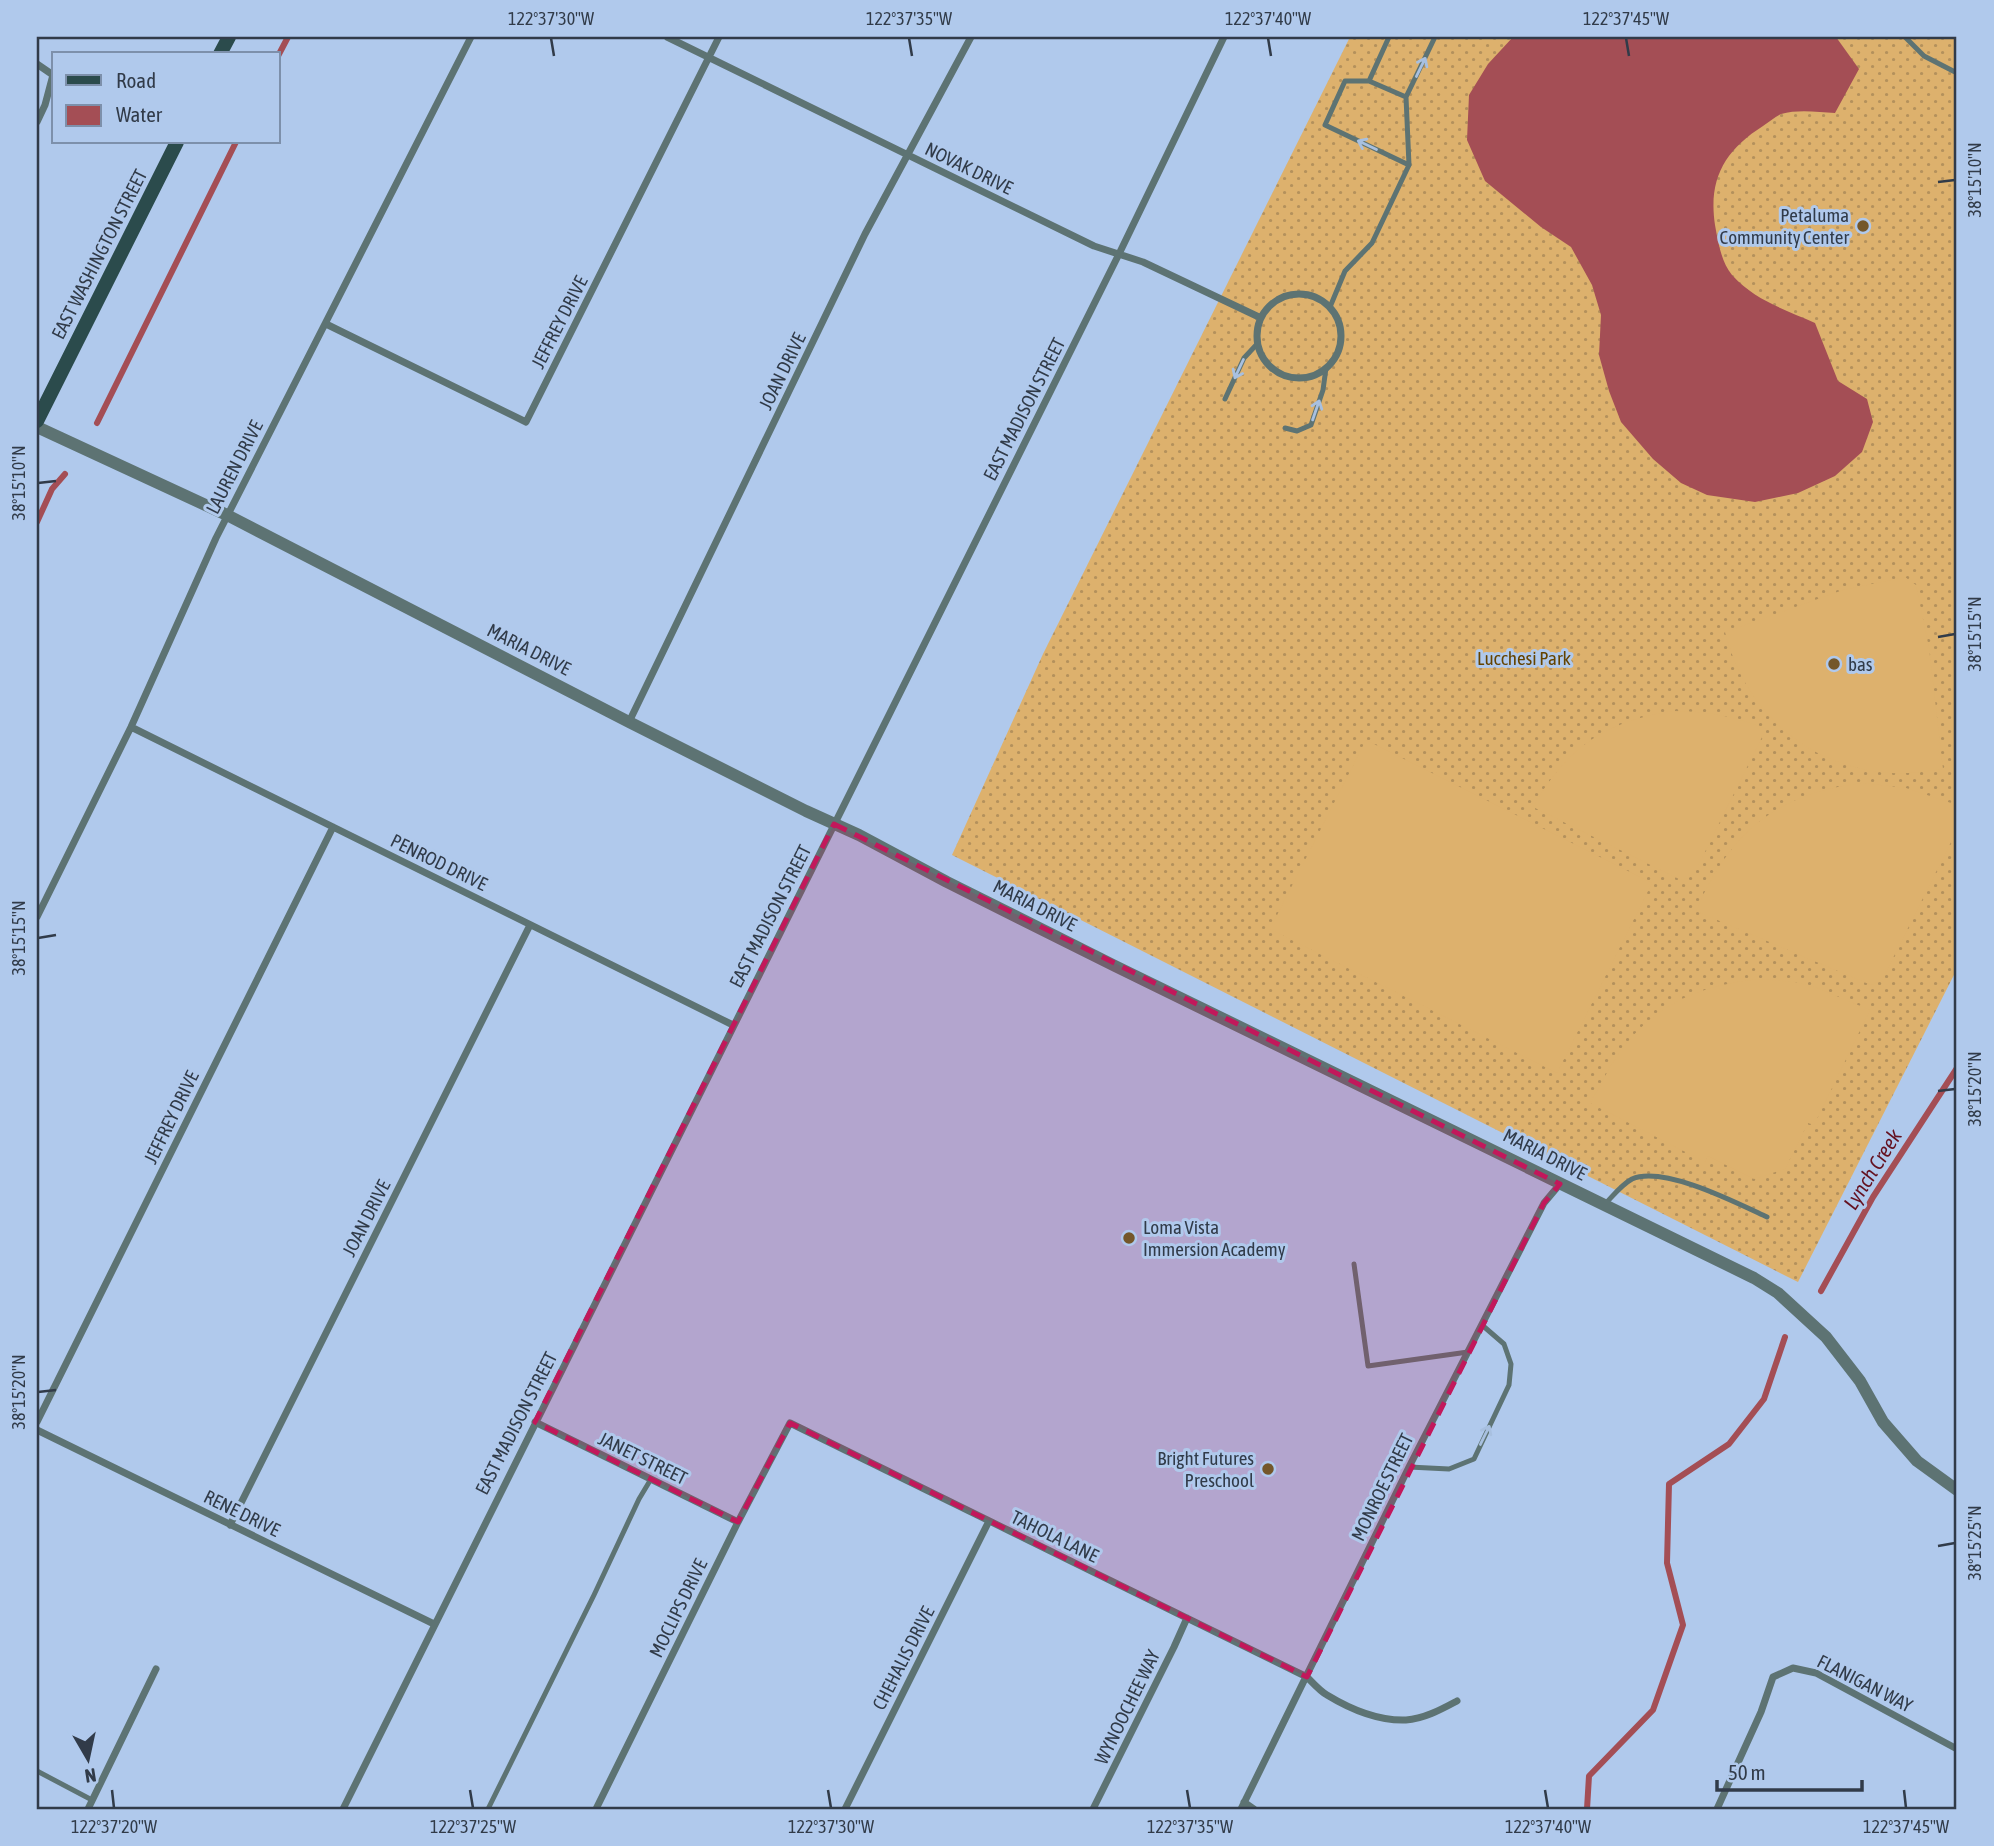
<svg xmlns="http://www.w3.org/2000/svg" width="1994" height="1846" viewBox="0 0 1994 1846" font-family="'Asap Condensed',sans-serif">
<defs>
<pattern id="grass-dots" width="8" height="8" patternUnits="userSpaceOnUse" patternTransform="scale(1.75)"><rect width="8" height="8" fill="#ddb16d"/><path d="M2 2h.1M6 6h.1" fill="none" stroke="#b4915c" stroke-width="1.8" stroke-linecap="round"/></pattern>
</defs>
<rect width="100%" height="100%" fill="#b0c9ec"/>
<path fill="url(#grass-dots)" d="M1350,37H1957V969L1798,1282L952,855L1043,654Z"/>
<path fill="#ddb16d" d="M1905,577L1916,585L1929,648L1943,769C1922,772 1900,775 1879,772C1801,762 1744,707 1725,632L1843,590Z
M1672,711C1706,711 1735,716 1766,729L1693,876L1681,880L1533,807C1567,747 1605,722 1672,711Z
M1366,740L1652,883L1557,1073L1270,929Z
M1863,783L1906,788L1957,805V830L1882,980L1871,985L1696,911C1730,832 1777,793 1863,783Z
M1761,979L1795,982L1815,987L1870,1010L1814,1125L1808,1123L1785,1169L1754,1179L1708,1156L1705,1162L1590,1103C1599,1088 1607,1071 1617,1056C1653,1004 1700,985 1761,979Z"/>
<path fill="#a44e55" d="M1513,37H1836L1859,69L1835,113C1818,112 1798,109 1781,114C1775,117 1769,122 1763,126C1725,150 1708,179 1715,225C1718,241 1721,262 1732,275C1756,301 1784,309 1815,323L1838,381L1867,399L1873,422L1862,452L1835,476L1798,493L1755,502L1707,495L1681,483L1653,459L1621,422L1609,391L1599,355L1601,315L1592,285L1571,247L1541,227L1485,181L1467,140L1469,95L1488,64Z"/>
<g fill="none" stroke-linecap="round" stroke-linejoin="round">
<path stroke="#a44e55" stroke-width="6" d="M278,56L288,37
M97,423L236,142
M37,522L52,489L65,474
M1821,1291L1873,1197L1957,1068
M1587,1809L1589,1776L1653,1710L1683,1625L1667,1563L1669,1484L1729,1444L1764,1399L1785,1337"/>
<path stroke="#5d7373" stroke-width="5" d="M1905,37L1924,56L1957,73
M1369,81L1389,37
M1406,97L1369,81H1345L1325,125L1409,165
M1330,307L1345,271L1372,243L1409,165L1406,97L1435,37
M1225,399L1244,358L1258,343
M1285,428L1297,431L1311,425L1323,390L1326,368
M1604,1205C1613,1196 1621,1185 1632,1179C1663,1165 1737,1203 1767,1217
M1354,1264L1368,1366L1468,1352
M1409,1467L1449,1469L1474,1459L1509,1385L1511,1364L1504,1344L1482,1325
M37,1771L92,1800
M488,1809L594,1595L639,1499L651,1479"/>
<path stroke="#5d7373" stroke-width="7" d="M667,37L1094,246L1143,262L1261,318
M37,64L53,75L45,105L37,122
M1257 336a42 42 0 1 1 84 0a42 42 0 1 1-84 0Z
M326,324L526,422L719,37
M629,722L865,234L971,37
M131,727L733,1025
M37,917L131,727L216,538L471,37
M37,1422L333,827
M535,1422L738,1522
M37,1430L434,1624
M230,1525L530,925
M1244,1802L1254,1809
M88,1809L156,1669
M343,1809L1119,254L1224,37
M596,1809L738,1522L790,1423L1307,1677C1313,1683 1320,1691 1327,1695C1350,1709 1379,1721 1406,1720C1424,1719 1442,1709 1457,1701
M845,1809L989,1521
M1093,1809L1174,1647L1187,1618
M1241,1809L1409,1467L1544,1203L1560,1184
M1717,1809L1761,1712L1773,1677L1793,1668L1816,1673L1957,1749"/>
<path stroke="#5d7373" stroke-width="12" d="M37,427L227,515L629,722L806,811L859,835L947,882L1115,966L1754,1278L1778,1293L1826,1337L1860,1381L1883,1422L1917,1461L1957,1490"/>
<path stroke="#2b4b4c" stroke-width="14" d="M220,54L229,37
M37,421L177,142"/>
</g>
<defs><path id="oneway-shaft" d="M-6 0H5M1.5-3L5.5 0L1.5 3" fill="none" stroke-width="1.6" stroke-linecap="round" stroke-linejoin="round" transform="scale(1.75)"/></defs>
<g stroke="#a8c0e0">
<use href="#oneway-shaft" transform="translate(1421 67) rotate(-64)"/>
<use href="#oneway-shaft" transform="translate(1367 145) rotate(-155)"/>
<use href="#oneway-shaft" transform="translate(1239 369) rotate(115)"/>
<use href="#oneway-shaft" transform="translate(1316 410) rotate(-71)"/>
<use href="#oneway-shaft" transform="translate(1485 1435) rotate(-64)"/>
</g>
<path fill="#c2185b" fill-opacity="0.2" stroke="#c2185b" stroke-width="5" stroke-dasharray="14 9" stroke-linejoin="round" d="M834,824L1560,1184L1544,1203L1307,1677L790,1423L738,1522L535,1422Z"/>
<path fill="none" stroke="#313b49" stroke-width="2.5" d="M551,38L554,56M909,38L912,56M1268,38L1271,56M1626,38L1629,56M1938,182L1955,180M38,483L56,481M1938,637L1955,634M38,938L56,935M1938,1091L1955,1089M38,1392L56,1390M1938,1546L1955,1543M112,1790L114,1808M470,1790L473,1808M828,1790L831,1808M1187,1790L1190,1808M1545,1790L1548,1808M1904,1790L1906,1808"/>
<g fill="#74572a" stroke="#b0c9ec" stroke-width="2.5">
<circle cx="1863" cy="226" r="7"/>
<circle cx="1834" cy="664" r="7"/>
<circle cx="1129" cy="1238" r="7"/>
<circle cx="1268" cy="1469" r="7"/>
</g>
<g text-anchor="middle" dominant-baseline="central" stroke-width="6" stroke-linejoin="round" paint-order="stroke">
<g font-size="19" fill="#313b49" stroke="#b0c9ec">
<text transform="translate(969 168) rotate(26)">NOVAK DRIVE</text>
<text transform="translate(99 254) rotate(-63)">EAST WASHINGTON STREET</text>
<text transform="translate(559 322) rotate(-63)">JEFFREY DRIVE</text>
<text transform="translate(782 371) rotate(-64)">JOAN DRIVE</text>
<text transform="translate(1024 409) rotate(-63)">EAST MADISON STREET</text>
<text transform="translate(234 467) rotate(-63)">LAUREN DRIVE</text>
<text transform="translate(529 649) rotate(27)">MARIA DRIVE</text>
<text transform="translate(439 862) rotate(26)">PENROD DRIVE</text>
<text transform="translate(1035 905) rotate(27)">MARIA DRIVE</text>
<text transform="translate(770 916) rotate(-63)">EAST MADISON STREET</text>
<text transform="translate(171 1117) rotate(-64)">JEFFREY DRIVE</text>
<text transform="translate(1545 1154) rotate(27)">MARIA DRIVE</text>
<text transform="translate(366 1218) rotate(-63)">JOAN DRIVE</text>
<text transform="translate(516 1423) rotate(-63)">EAST MADISON STREET</text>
<text transform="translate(643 1458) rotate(26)">JANET STREET</text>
<text transform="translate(1382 1487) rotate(-64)">MONROE STREET</text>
<text transform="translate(242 1513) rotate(26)">RENE DRIVE</text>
<text transform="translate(1055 1536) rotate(26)">TAHOLA LANE</text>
<text transform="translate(678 1608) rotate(-64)">MOCLIPS DRIVE</text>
<text transform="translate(903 1658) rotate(-63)">CHEHALIS DRIVE</text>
<text transform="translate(1865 1683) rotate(27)">FLANIGAN WAY</text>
<text transform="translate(1127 1707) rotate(-64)">WYNOOCHEE WAY</text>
</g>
<g font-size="19" fill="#313b49" stroke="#b0c9ec" text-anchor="end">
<text x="1849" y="215">Petaluma<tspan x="1849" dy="22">Community Center</tspan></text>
<text x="1848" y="664" text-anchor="start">bas</text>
<text x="1143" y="1227" text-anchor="start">Loma Vista<tspan x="1143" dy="22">Immersion Academy</tspan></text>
<text x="1254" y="1458">Bright Futures<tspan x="1254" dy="22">Preschool</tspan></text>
</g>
<g font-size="19" fill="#644300" stroke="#b0c9ec">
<text x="1524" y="658">Lucchesi Park</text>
</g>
<g font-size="21" font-style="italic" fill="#641120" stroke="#b0c9ec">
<text transform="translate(1872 1169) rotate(-58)">Lynch Creek</text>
</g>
</g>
<rect width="1994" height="1846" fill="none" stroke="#b0c9ec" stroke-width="77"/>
<rect x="52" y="52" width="228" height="91" fill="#b0c9ec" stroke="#7d90ab" stroke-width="2"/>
<rect x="66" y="75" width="35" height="10" fill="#2b4b4c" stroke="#7d90ab" stroke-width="2"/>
<text x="116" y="88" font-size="21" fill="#313b49">Road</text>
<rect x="66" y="105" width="35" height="21" fill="#a44e55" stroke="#7d90ab" stroke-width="2"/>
<text x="116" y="122" font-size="21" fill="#313b49">Water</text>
<g transform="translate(88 1759) rotate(171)" stroke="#b0c9ec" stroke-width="5" paint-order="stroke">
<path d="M0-5L12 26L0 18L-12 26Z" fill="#313b49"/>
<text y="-10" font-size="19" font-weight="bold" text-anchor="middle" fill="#313b49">N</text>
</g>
<path d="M1717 1780v10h145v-10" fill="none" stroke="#313b49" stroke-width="3.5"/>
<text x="1728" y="1780" font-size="21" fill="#313b49" stroke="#b0c9ec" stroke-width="5" paint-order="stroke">50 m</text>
<rect x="38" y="38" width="1917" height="1770" fill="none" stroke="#313b49" stroke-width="2.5"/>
<g font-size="18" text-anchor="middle" fill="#313b49">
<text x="551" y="25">122°37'30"W</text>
<text x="909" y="25">122°37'35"W</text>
<text x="1268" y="25">122°37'40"W</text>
<text x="1626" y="25">122°37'45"W</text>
<text transform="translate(1975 180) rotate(-90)" y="6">38°15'10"N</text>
<text transform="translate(19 483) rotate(-90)" y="6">38°15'10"N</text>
<text transform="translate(1975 634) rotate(-90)" y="6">38°15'15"N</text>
<text transform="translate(19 938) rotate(-90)" y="6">38°15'15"N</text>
<text transform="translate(1975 1089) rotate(-90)" y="6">38°15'20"N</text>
<text transform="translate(19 1392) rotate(-90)" y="6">38°15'20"N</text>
<text transform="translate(1975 1543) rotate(-90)" y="6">38°15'25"N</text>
<text x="114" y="1833">122°37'20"W</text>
<text x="473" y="1833">122°37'25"W</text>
<text x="831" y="1833">122°37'30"W</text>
<text x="1190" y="1833">122°37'35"W</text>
<text x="1548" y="1833">122°37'40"W</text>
<text x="1906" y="1833">122°37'45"W</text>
</g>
</svg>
